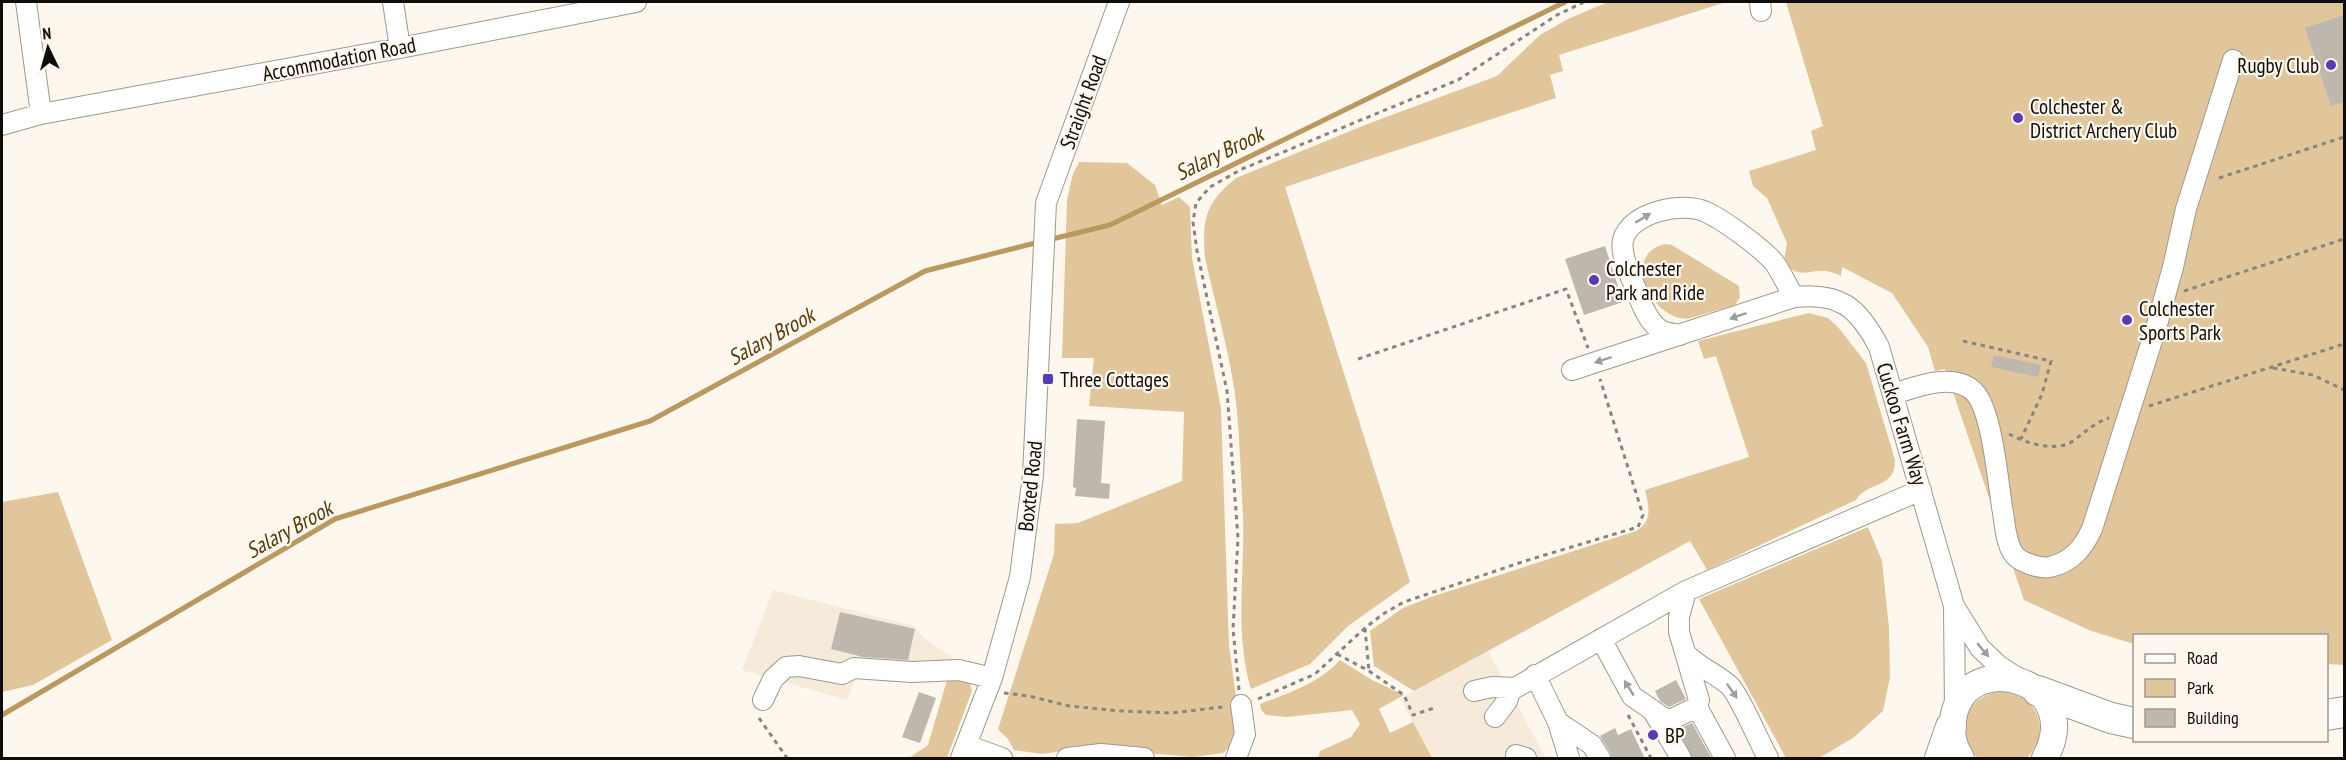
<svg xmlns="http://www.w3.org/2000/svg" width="2346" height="760" viewBox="0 0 2346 760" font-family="'PT Sans Narrow',sans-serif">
<rect width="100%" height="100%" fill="#fdf7ed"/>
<path fill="#f6ebda" d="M773,590L914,626L923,637L953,658L948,675L858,673L847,700L742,670Z
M1488,651L1546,758H1432L1400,699Z"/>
<path fill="#e2c69b" d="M1608,2H1726L1559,55L1563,71L1550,75L1556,98L1285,187L1410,582L1348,626L1310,664L1251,689C1234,632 1245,574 1243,516C1241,481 1240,445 1237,411C1232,360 1216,308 1205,258C1202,220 1205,203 1236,178L1370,123L1497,76L1540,35L1568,19Z
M1786,2H2344V665L2327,664L2326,636H2134V644L2091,631L2024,600L1945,369L1935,371L1928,347L1892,293L1842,267L1841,276C1837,274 1832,272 1827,271C1808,269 1798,281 1784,261L1787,243L1767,198L1753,186L1749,171L1816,150L1811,131L1823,126Z
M1079,162L1127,163L1155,185L1162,205L1179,197L1190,207L1192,258L1221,408L1229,646L1238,710L1235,743L1223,753L1193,757L1083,748L1042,754L1014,750L1008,739L998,729L1054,554L1055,524L1078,523L1182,481L1184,412L1089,406L1094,358H1062L1067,199L1073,174Z
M1666,244L1672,245L1739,286L1740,297L1735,305L1687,319C1650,319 1620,253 1666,244Z
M1809,313L1828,318L1838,327L1866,363L1895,460C1896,489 1867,481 1856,500L1707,570L1690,541L1414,691L1374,666L1370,631L1403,608L1431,597L1636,531C1653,521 1649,507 1645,490L1749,457L1716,356L1704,359L1698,341Z
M58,492L112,640L33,685L2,692V502Z
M1868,527L1882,561L1889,628L1890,677L1883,711L1853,738L1819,758H1786L1699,599Z
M1340,660L1372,680L1404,695L1379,709L1390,733L1413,722L1432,758H1318L1320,751L1351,737L1360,724L1352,710L1287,717L1266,715L1261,710L1260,704C1289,693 1319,683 1340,660Z
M958,677L969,681L972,691L947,758H909L928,745L947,680Z
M2002,691C2039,696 2052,731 2027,758H1978C1952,731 1965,696 2002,691Z"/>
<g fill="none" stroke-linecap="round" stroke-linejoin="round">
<path stroke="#bb985f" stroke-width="5" d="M1048,240L1110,225L1565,2
M2,715L335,519L650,421L925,271L1039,242"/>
</g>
<path fill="#bdb7ad" d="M2344,15V102L2331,106L2305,28Z
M1605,246L1623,302L1584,315L1565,259Z
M1994,355L2041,365L2038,377L1991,367Z
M1077,419L1105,421L1101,483L1110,484L1109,499L1075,496L1076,488L1073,487Z
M840,612L915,629L908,660L863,657L831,649Z
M1676,680L1686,699L1669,707L1660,701L1655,691Z
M919,692L936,698L920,743L902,737Z
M1692,723L1712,759H1693L1678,729Z
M1615,728L1618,735L1631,729L1645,759H1612L1610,752L1600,736Z"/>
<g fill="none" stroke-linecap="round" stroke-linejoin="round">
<g stroke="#9e988f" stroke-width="22">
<path id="minor" d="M26,2L41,114
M393,2L400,48
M1760,2L1761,11
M2,125L41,114L400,48L636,2
M1680,335C1675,334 1667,333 1662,331C1648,323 1641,303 1636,289C1630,276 1620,255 1623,240C1630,212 1683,201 1706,212C1724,220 1760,247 1773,261C1781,271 1787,286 1794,297
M1572,370L1794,297C1840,292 1858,307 1879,347L1954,606L1980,648L1999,666L2019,679
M1894,394C1917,386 1957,371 1976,394C1993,416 1998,484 2003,513C2005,526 2006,542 2013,553C2018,562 2040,569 2050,567C2072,562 2083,548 2092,529L2156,328L2173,267L2186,209L2233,60
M1954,606L1955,709
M1601,639L1632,696L1668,721L1697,707L1699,700L1679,632V617L1686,591
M1687,655C1700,668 1717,674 1730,686C1741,698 1759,742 1768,758
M1535,675L1558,722L1569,758
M1474,691L1492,687L1515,688L1686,591L1921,490
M763,700L773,679L786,667L799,666L842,674L854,668L912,672L959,670L992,678
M1697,707L1725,758
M1653,711L1681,758
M1495,717L1507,701L1511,689
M1558,722L1592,745L1600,758
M966,745L1002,758
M1516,755L1526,758
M961,758L992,678L1020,577L1033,475L1046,203L1119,2
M1067,758L1101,754L1144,758
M1236,758L1245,734L1241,705"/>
</g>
<g stroke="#9e988f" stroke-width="28">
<path id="major" d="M1961,758C1952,744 1950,731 1954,714C1970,647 2087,681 2045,758"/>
</g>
<g stroke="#9e988f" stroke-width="32">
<path id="highway" d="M2038,691L2111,718L2134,723
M2326,715L2344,712
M1940,758L1951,727"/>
</g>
<path stroke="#88847e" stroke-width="3" stroke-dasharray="4.5 4.5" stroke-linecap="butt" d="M2219,178L2344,137
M2184,291L2344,239
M1963,341L2051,361L2042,394L2021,439
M1358,359L1566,289L1588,348
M2273,368L2313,375L2344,390
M2149,406L2344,344
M2009,434C2026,443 2055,453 2073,441C2085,432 2094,423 2109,418
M1365,628L1369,671
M1337,654L1369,671L1404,695L1413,715L1437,707
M1239,690L1233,629L1238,538L1227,391L1197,251L1193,222L1196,203L1210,187L1242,169L1458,80L1557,15L1584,2
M1004,693L1029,696L1069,706L1121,711L1171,713L1223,707
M1258,699L1315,674L1365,628L1383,614L1404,602L1525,561L1638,527L1643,515L1600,379
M1628,715L1651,758
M759,718L787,758"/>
<use href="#minor" stroke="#fff" stroke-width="20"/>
<use href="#major" stroke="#fff" stroke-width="26"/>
<use href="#highway" stroke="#fff" stroke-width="30"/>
</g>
<defs><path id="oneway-solid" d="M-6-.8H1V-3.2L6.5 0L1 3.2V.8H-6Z" transform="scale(1.5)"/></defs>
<g fill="#9f9e9d">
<use href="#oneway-solid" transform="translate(1643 218) rotate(-31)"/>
<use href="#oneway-solid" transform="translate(1738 316) rotate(161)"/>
<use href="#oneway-solid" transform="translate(1603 360) rotate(162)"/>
<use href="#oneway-solid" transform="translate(1983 650) rotate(50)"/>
<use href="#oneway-solid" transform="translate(1629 688) rotate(-122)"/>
<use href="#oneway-solid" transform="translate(1732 691) rotate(55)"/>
</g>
<g fill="#573bb3" stroke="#fdf7ed" stroke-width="2">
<circle cx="2331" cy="65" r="6"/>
<circle cx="2018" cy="118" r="6"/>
<circle cx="1594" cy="280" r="6"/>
<circle cx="2127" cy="320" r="6"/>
<rect x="1042" y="373" width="12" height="12" rx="3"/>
<circle cx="1653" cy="735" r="6"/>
</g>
<g text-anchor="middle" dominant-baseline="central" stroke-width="4.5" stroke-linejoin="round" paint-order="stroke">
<g font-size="21" fill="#0f0d0a" stroke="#fdf7ed">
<text transform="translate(339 59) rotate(-11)">Accommodation Road</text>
<text transform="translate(1083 102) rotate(-70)">Straight Road</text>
<text transform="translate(1902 424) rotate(73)">Cuckoo Farm Way</text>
<text transform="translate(1030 486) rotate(-84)">Boxted Road</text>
</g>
<g font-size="21" fill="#0f0d0a" stroke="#fdf7ed" text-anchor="start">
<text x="2319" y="65" text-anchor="end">Rugby Club</text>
<text x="2030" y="106">Colchester &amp;<tspan x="2030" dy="24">District Archery Club</tspan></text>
<text x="1606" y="268">Colchester<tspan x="1606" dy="24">Park and Ride</tspan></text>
<text x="2139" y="308">Colchester<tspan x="2139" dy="24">Sports Park</tspan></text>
<text x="1060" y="379">Three Cottages</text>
<text x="1665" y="735">BP</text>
</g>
<g font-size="22" font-style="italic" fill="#533a0c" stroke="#fdf7ed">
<text transform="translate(1219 153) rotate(-26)">Salary Brook</text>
<text transform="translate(771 336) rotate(-29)">Salary Brook</text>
<text transform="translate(289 529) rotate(-29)">Salary Brook</text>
</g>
</g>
<rect width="2346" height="760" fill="none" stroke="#0f0d0a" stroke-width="6"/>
<rect x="2133" y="634" width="195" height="108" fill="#fdf7ed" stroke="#9e9992" stroke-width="1.5"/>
<rect x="2145" y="654" width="30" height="9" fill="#ffffff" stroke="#9e9992" stroke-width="1.5"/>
<text x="2187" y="664" font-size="18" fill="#0f0d0a">Road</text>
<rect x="2145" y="679" width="30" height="18" fill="#e2c69b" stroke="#9e9992" stroke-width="1.5"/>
<text x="2187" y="694" font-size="18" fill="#0f0d0a">Park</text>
<rect x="2145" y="709" width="30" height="18" fill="#bdb7ad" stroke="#9e9992" stroke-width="1.5"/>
<text x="2187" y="724" font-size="18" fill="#0f0d0a">Building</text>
<g transform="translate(48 48) rotate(355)" stroke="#fdf7ed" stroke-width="4.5" paint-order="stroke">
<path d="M0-4.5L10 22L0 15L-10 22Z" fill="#0f0d0a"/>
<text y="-9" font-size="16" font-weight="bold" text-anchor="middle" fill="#0f0d0a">N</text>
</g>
</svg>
